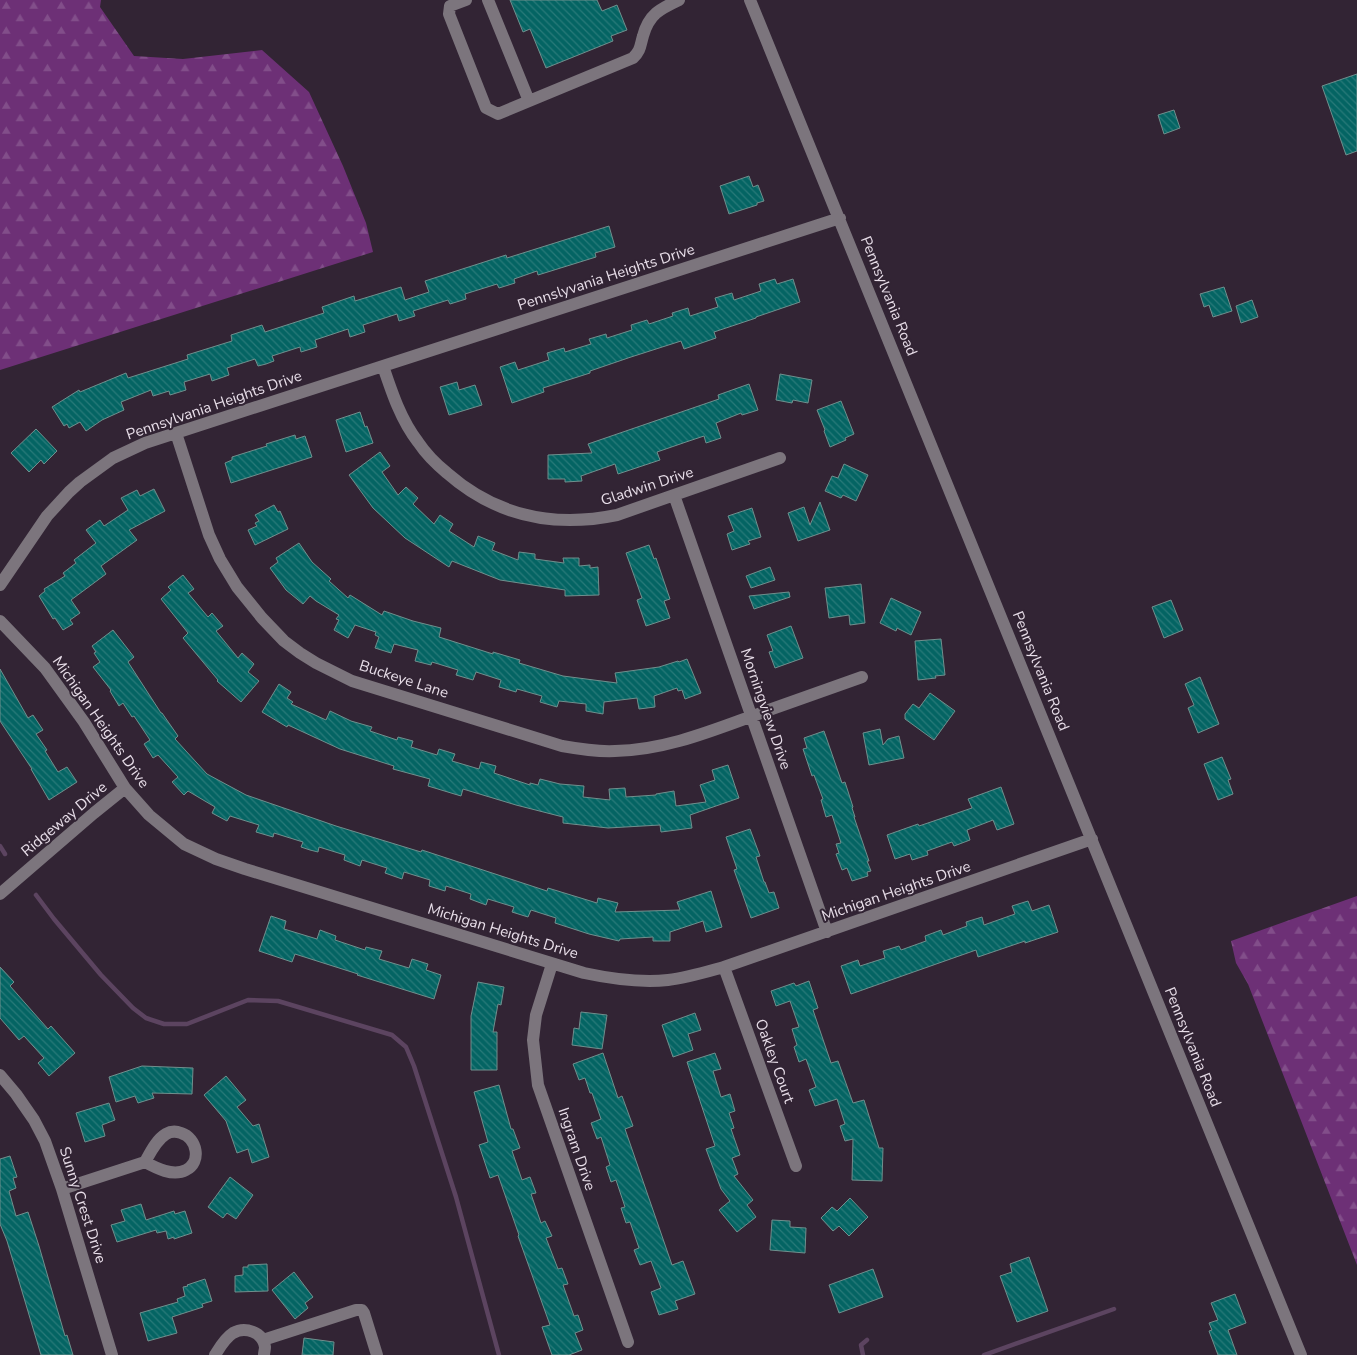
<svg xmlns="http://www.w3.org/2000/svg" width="1357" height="1355" viewBox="0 0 1357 1355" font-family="'Nunito Sans',sans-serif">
<defs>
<pattern id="forest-firs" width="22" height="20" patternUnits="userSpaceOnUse" patternTransform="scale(1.25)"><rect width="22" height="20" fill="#6d3076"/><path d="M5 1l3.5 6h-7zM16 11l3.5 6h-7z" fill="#824e8a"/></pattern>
<pattern id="building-back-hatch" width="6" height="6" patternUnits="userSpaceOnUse" patternTransform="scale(1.25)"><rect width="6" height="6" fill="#046463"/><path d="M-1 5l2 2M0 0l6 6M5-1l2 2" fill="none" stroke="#297a79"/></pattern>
</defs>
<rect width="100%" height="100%" fill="#322434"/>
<path fill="url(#forest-firs)" d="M0,0H101L100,7L134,56L183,59L262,50L309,92L343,166L366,223L373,252L0,370Z
M1357,896V1265L1248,984L1236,963L1231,941Z"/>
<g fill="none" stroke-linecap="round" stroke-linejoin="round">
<path stroke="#5c4460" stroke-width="4.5" d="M0,846L5,854
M36,895L54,919L101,975L133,1008L146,1018L164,1024H187L248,1000L278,1001L392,1035L406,1047L414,1066L456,1197L499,1355
M863,1355L861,1345L867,1340
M984,1355L1114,1309"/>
</g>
<path fill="url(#building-back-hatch)" stroke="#708f8d" d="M510,0H597L602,11L617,5L627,30L611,36L613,41L546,68L530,29L523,32Z
M1357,74V151L1346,155L1322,86Z
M1174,110L1180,128L1164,134L1158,115Z
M749,176L753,187L758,185L764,201L757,203V205L729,214L720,186Z
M609,226L615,247L595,253L596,257L538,275L537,271L514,279L515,283L499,288L497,284L465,294L466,299L450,304L448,300L413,311L415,316L399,321L397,314L363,325L365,332L350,337L348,329L315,340L317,347L301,352L300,347L272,356L274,361L266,364L258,366L255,359L227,368L229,375L212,381L210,374L184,382L186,390L170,395L169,391L153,396L151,390L121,402L124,410L102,420L86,431L80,422L69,428L67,424L64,426L52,407L79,390L80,392L126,373L128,378L188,359L187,355L232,341L231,335L262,325L265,332L324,313L322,307L354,296L355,301L401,287L405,300L429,292L425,281L506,255L507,258Z
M775,279L777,284L793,279L800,302L756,317V318L714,332L716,338L684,349L681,341L631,357L590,371V373L543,388L544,392L512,403L500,367L515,362L518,370L549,360L547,353L564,348L565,352L591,344L589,339L606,334L607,338L632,330L631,325L647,320L649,324L673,316L672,313L688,308L690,316L718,307L715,298L732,293L734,300L761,291L759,284Z
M1224,287L1232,311L1213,317L1209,305L1204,307L1200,294Z
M1252,300L1258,317L1241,323L1236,306Z
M780,374L812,380L808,403L793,400L792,403L776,400Z
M457,382L459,390L475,385L482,405L449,415L440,387Z
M749,384L758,410L742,415L741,413L716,423L721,438L706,443L704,436L686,442L657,452L660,460L618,474L615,464L581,476L582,481L565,482V479H548V455L592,453L588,444L719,399L718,395Z
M841,401L854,434L845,438L846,440L830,447L824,431L825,430L817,410Z
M360,412L365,427L367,426L373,443L346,452L336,420Z
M36,429L57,451L44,464L41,460L29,472L11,453Z
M295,435L296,439L305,436L312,457L231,483L225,463L232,460V457L267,446L266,444Z
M380,452L390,466L382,472L398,495L406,487L418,498L413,504L434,524L440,515L453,524L449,531L474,547L478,536L495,543L492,550L518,560L519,552L535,554V559L564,563L563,558H579V566L590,565V568L598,567L599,595L565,596V590L500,580L452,561L449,567L405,538L373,508L349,475Z
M844,464L868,475L856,501L843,495L841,498L825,491L832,476L838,478Z
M154,489L165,511L129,530L137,540L101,566L106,574L71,600L80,613L70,620L73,624L63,630L55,618L53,619L39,596L45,591L44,589L65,576L63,573L76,563L74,560L96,543L86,530L100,520L104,526L128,510L121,498L137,490L140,496Z
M820,502L830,530L798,541L788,513L804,507L810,525Z
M274,505L278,512L280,511L288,529L255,545L248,530L257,526L255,523L259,521L255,515Z
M752,508L761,537L748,541L750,544L732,550L727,534L734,531L728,516Z
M299,543L312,562L331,579L329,581L348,598L350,595L382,615L384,611L413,621L441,628L439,637L493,654V652L520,660L519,663L563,676L617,683L615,673L659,667L678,661L679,662L687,659L701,693L685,699L682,690L678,691L677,688L654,696L655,707L639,709L637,698L604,702L603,714L586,711V704L559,701L557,707L540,702L542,696L517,689L516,692L499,687L501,680L476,672L473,680L456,675L458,670L432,662L431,665L415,661L418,650L394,644L391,653L375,648L379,637L375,635L376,632L355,625L348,638L334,630L339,620L336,619L339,615L316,601L310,596L303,604L286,590L270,568L278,562L276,558Z
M649,545L654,559L656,558L670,599L664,601L670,618L646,626L637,600L642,598L626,553Z
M770,567L775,580L751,588L746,576Z
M183,575L194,589L188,593L208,617L212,613L223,626L216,631L238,658L242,653L254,664L248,672L259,681L241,702L217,681L218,680L183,638L188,633L161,599L171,590L168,587Z
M861,584L865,623L850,625L849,615L829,618L825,588Z
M789,592L790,597L754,609L749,596Z
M891,598L921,612L911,635L897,628L896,631L880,623Z
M1171,600L1183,630L1164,638L1152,607Z
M791,626L803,658L775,668L769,652L773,651L767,635Z
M113,630L134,657L128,662L161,713H162L178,736L175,739L207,774L246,795L336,826L421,852L422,850L547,891L548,888L597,903L598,898L618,903L615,912L680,910L677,902L711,891L722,927L706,932L703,921L670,932V941H653V937L620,939L619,941L589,934L555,923L556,918L531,910L528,917L512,912L514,907L488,899L486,905L470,899L471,894L446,886L445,891L429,886L430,880L404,872L402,879L385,873L387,868L362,860L360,866L344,860L345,855L319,847L318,852L310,850L301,847L303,842L274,833L273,837L256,832L259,825L230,816L227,821L212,813L215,807L188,791L184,795L172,782L178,777L158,755L153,758L144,744L150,740L134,716L132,717L123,703L119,706L110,691L111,690L93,667L100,662L94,653L96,652L92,646Z
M941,639L945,675L935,676L936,678L918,680L915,641Z
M0,669L28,718L33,715L43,730L36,734L47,750L45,751L58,772L67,767L77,782L49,800L31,769H32L0,721Z
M1200,677L1219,724L1198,733L1188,708L1194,705L1185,684Z
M279,684L291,692L287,698L293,702L291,704L326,720L330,711L351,721L372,727L370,731L397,740L398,737L413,741L411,747L437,755L439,749L455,754L452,761L479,769L481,762L496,766L494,773L530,785V783L538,785L540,779L560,784L584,786L583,797L610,800L609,789L625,788L626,797L656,795V794L674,791L676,806L706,802L700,785L715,780L712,770L728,765L739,798L690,815L692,828L661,832L660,825L608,828L563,823V817L516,805L463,789L461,796L428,786L430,779L393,769L394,766L340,749L288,725L287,727L262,712Z
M930,693L955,711L934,740L905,719V714L913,704L919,708Z
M880,729L883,745L888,739L899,736L904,758L869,765L863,733Z
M824,731L842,783L845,782L853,807L852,808L855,817H854L869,861H867L871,871L867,872L868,876L852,881L847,868L842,870L836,854L839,853L836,844L841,843L832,815L826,817L821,800L823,799L814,775L812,776L803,749L807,748L804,738Z
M1222,757L1231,779L1228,780L1233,794L1218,800L1204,764Z
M1001,787L1014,824L997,830L993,820L967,830L970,840L954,846L952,842L927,851L928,855L912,860L910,854L895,859L887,835L918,824L919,826L972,808L968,799Z
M750,829L760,856L756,857L764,882H765L769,893L774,892L779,908L751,918L734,870L737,869L726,837Z
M1028,901L1032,911L1049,905L1058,932L1025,943V941L978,957L976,950L851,994L841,966L858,960L860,966L885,958L883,951L899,946L901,950L926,941L925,936L941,930L943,935L967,926L966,922L982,917L984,925L1015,914L1012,906Z
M271,916L286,921L284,929L317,939L320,930L336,936L335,940L365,950L366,947L382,951L379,959L409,968L412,959L428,964L426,970L441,975L434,999L357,975L358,974L295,954L292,962L259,951Z
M0,967L14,982L10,986L48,1029L51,1026L75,1053L49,1076L38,1063L44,1058L24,1036L19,1040L0,1018Z
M809,981L818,1008L813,1010L831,1063L838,1061L853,1103L864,1100L879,1148H883L882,1181L852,1180L853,1139L845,1141L840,1126L845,1124L837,1099L815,1106L809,1090L816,1087L806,1059L799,1062L794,1047L797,1045L792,1029L799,1027L790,1001L776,1006L771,991L794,983L796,986Z
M478,982L504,987L501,1005L498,1004L493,1032H497V1070H471V1016Z
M581,1012L607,1015L602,1049L572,1045L574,1028L579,1029Z
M695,1013L701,1030L688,1034L693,1050L673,1057L662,1025Z
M603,1053L618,1098L622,1096L633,1126L625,1129L672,1265L683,1261L695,1294L675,1301L678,1309L659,1315L651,1292L661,1288L651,1261L640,1265L634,1250L639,1248L630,1222L626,1223L621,1208L625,1207L616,1180L611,1182L606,1167L610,1165L601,1137L597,1139L591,1123L601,1119L592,1093H590L585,1078L579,1080L573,1064Z
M715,1053L721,1069L713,1071L721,1097L730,1094L735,1111L729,1113L734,1128L731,1129L740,1155L732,1158L738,1174L734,1176L753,1200L747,1205L756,1217L737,1232L719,1210L730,1201L721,1189L706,1149L715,1146L687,1062Z
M142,1066L193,1068L192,1094L152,1093L154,1098L138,1103L135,1096L116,1102L109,1077Z
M226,1076L246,1100L237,1107L253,1126L259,1124L269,1157L252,1163L248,1149L237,1153L226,1121L204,1095Z
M499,1085L511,1129H513L520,1148L512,1151L522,1180L530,1177L536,1193L531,1194L541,1223L545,1221L552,1236L546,1238L558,1269L562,1268L568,1284L563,1285L574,1316L578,1315L583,1330L575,1333L582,1350L569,1355H552L542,1327L550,1325L518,1236L519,1235L498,1175L490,1178L479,1145L488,1142L474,1092Z
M109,1103L115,1120L102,1125L105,1136L85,1142L76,1113Z
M10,1156L17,1177L13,1178L16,1188L9,1191L16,1216L28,1212L39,1246L65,1336L67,1335L73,1355H41L7,1241L0,1224V1159Z
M230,1177L253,1195L236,1219L227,1213L223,1218L208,1207Z
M850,1198L868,1217L849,1236L839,1226L833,1231L821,1218L832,1207L837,1211Z
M141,1204L146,1220L174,1211L175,1214L185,1211L192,1233L174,1239V1237L168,1239L166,1231L157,1233L156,1230L117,1242L111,1225L125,1221L121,1210Z
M772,1220L790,1221V1227L806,1228L805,1253L770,1250Z
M1029,1257L1048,1311L1017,1322L1000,1276L1012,1272L1010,1264Z
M267,1264L268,1291L235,1292V1276L243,1275V1267H248V1265Z
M873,1269L883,1297L839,1313L829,1285Z
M294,1272L313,1297L305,1303L308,1308L295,1319L272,1290Z
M205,1279L212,1301L202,1304L203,1307L172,1317L177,1333L148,1341L140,1313L178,1302L177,1299L185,1296L183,1287L188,1286L187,1285Z
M1235,1294L1246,1323L1228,1330L1237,1355H1218L1209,1331L1212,1330L1209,1323L1218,1320L1211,1303Z
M304,1338L334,1342L333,1355H302Z"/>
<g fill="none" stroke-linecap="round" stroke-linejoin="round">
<path stroke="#7c757d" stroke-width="12" d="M466,0L450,6L449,14L486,108L498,114L633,58C641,50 640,46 643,36C649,14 660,9 679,0
M488,0L529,101
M750,0C934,452 1117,903 1301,1355
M383,366C392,393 401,420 418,442C426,454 436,464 447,473C496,516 554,528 617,515L780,458
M176,433L209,535L220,559L237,587L262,618L284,641L300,653L316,663L352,681L562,746C579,749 597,752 615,751C669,750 718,728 769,710C800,699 831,688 862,677
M674,495L827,932
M0,585L47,516L69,492L80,482L113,458L145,443L840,218
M0,621L45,668L84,722L125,788L149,815L184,844L216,859L245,869L584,973C612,979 639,983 668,980C687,978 706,972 724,967L1092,839
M0,894L94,813L125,788
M552,964L536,1015L533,1040L538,1085L628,1342
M724,967L796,1166
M0,1075L16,1094L34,1120L45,1141L62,1189L112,1355
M62,1189L145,1162C156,1168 173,1177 186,1170C202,1162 197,1138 181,1133C176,1131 171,1131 166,1134C156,1140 150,1153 145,1162
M263,1340L356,1310H362L364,1313L377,1355
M215,1355C220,1347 225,1338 233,1333C245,1326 263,1332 265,1347C265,1350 264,1352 264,1355"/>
</g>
<g text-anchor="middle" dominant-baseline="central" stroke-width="4" stroke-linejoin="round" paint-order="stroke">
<g font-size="15" fill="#e8dee9" stroke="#322434">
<text transform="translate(606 277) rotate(-18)">Pennslyvania Heights Drive</text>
<text transform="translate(889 296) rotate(68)">Pennsylvania Road</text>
<text transform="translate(214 405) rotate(-19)">Pennsylvania Heights Drive</text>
<text transform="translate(647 486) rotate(-18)">Gladwin Drive</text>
<text transform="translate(1041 671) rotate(68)">Pennsylvania Road</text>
<text transform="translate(404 679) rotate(18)">Buckeye Lane</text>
<text transform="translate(766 709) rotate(71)">Morningview Drive</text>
<text transform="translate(101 722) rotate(55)">Michigan Heights Drive</text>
<text transform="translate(64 819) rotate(-40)">Ridgeway Drive</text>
<text transform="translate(896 891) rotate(-19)">Michigan Heights Drive</text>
<text transform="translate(503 931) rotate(17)">Michigan Heights Drive</text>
<text transform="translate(1193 1047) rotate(68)">Pennsylvania Road</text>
<text transform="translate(775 1061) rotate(70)">Oakley Court</text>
<text transform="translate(577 1149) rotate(71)">Ingram Drive</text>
<text transform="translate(83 1205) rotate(72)">Sunny Crest Drive</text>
</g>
</g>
</svg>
